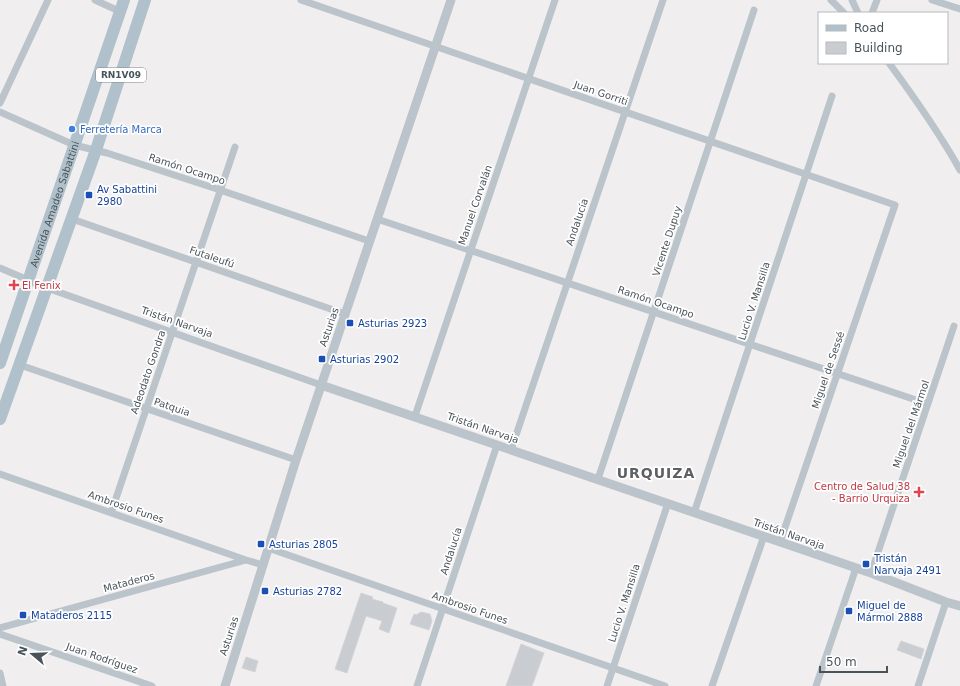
<svg xmlns="http://www.w3.org/2000/svg" width="960" height="686" viewBox="0 0 960 686" font-family="'DejaVu Sans',sans-serif">
<rect width="100%" height="100%" fill="#f1eeef"/>
<path fill="#c9ccd1" stroke="#d3d5d9" d="M361,593L373,597L372,599L383,602V603L397,608L389,633L379,629L382,621L366,616L347,673L335,669Z
M421,612L430,614L432,621L429,630L410,624L414,614L416,615Z
M901,641L924,649L921,659L897,650Z
M521,644L544,653L532,686H506Z
M246,657L258,661L255,672L242,668Z"/>
<g fill="none" stroke-linecap="round" stroke-linejoin="round">
<path stroke="#bbc4ca" stroke-width="7" d="M95,0L121,12
M301,0L895,205L780,542
M831,0L844,13
M852,0L858,13
M932,0L960,9
M872,13L877,0
M889,63C914,97 939,132 960,170
M0,103L48,0
M0,112L74,145L107,153L220,190L369,241
M72,219L345,314
M377,219L928,404
M0,268L47,288L321,385
M20,365L296,460
M415,416L555,0
M511,450L663,0
M0,474L246,560L263,565
M598,479L754,10
M111,513L235,147
M694,513L832,96
M268,548L665,686
M871,573L954,326
M0,628L246,560
M0,634L152,686
M0,673L3,686
M417,686L497,445
M607,686L668,503
M712,686L764,536
M816,686L856,568
M918,686L946,602"/>
<path stroke="#bbc4ca" stroke-width="9" d="M321,385L871,573L946,602L960,606
M225,686L296,460L451,0"/>
<g stroke="#b0c1cb" stroke-width="12">
<path id="s1" d="M0,363L124,0"/>
<path d="M0,419L96,150L145,0"/>
</g>
</g>
<circle fill="#3f7fe0" stroke="#fff" stroke-width="1.5" cx="72" cy="129" r="4"/>
<g fill="#1a4fb4" stroke="#fff" stroke-width="1.5">
<rect x="85" y="191" width="8" height="8" rx="2"/>
<rect x="346" y="319" width="8" height="8" rx="2"/>
<rect x="318" y="355" width="8" height="8" rx="2"/>
<rect x="257" y="540" width="8" height="8" rx="2"/>
<rect x="862" y="560" width="8" height="8" rx="2"/>
<rect x="261" y="587" width="8" height="8" rx="2"/>
<rect x="845" y="607" width="8" height="8" rx="2"/>
<rect x="19" y="611" width="8" height="8" rx="2"/>
</g>
<g fill="#e0444e" stroke="#fff" stroke-width="1.5">
<path d="M12 279h4v4h4v4h-4v4h-4v-4h-4v-4h4z"/>
<path d="M917 486h4v4h4v4h-4v4h-4v-4h-4v-4h4z"/>
</g>
<g text-anchor="middle" dominant-baseline="central" stroke-width="3.5" stroke-linejoin="round" paint-order="stroke">
<rect fill="#fff" stroke="#7f878c" stroke-width="1" x="96" y="68" width="50" height="14" rx="3"/>
<g font-size="9" font-weight="bold" fill="#48535a">
<text x="121" y="75">RN1V09</text>
</g>
<g font-size="10" fill="#48535a" stroke="#fff">
<text transform="translate(601 93) rotate(19)">Juan Gorriti</text>
<text transform="translate(187 169) rotate(18)">Ramón Ocampo</text>
<text stroke="none"><textPath href="#s1" startOffset="168">Avenida Amadeo Sabattini</textPath></text>
<text transform="translate(475 205) rotate(-71)">Manuel Corvalán</text>
<text transform="translate(577 222) rotate(-71)">Andalucía</text>
<text transform="translate(667 241) rotate(-72)">Vicente Dupuy</text>
<text transform="translate(212 257) rotate(19)">Futaleufú</text>
<text transform="translate(754 301) rotate(-72)">Lucio V. Mansilla</text>
<text transform="translate(656 302) rotate(19)">Ramón Ocampo</text>
<text transform="translate(177 322) rotate(19)">Tristán Narvaja</text>
<text transform="translate(329 327) rotate(-71)">Asturias</text>
<text transform="translate(828 370) rotate(-71)">Miguel de Sessé</text>
<text transform="translate(148 372) rotate(-71)">Adeodato Gondra</text>
<text transform="translate(172 407) rotate(19)">Patquia</text>
<text transform="translate(911 424) rotate(-71)">Miguel del Mármol</text>
<text transform="translate(483 428) rotate(19)">Tristán Narvaja</text>
<text transform="translate(126 507) rotate(19)">Ambrosio Funes</text>
<text transform="translate(789 534) rotate(19)">Tristán Narvaja</text>
<text transform="translate(451 551) rotate(-72)">Andalucía</text>
<text transform="translate(129 582) rotate(-15)">Mataderos</text>
<text transform="translate(624 603) rotate(-72)">Lucio V. Mansilla</text>
<text transform="translate(470 608) rotate(19)">Ambrosio Funes</text>
<text transform="translate(229 636) rotate(-72)">Asturias</text>
<text transform="translate(102 658) rotate(19)">Juan Rodríguez</text>
</g>
<g font-size="10" fill="#366cbe" stroke="#fff" text-anchor="start">
<text x="80" y="129">Ferretería Marca</text>
</g>
<g font-size="10" fill="#164399" stroke="#fff" text-anchor="start">
<text x="97" y="189">Av Sabattini<tspan x="97" dy="12">2980</tspan></text>
<text x="358" y="323">Asturias 2923</text>
<text x="330" y="359">Asturias 2902</text>
<text x="269" y="544">Asturias 2805</text>
<text x="874" y="558">Tristán<tspan x="874" dy="12">Narvaja 2491</tspan></text>
<text x="273" y="591">Asturias 2782</text>
<text x="857" y="605">Miguel de<tspan x="857" dy="12">Mármol 2888</tspan></text>
<text x="31" y="615">Mataderos 2115</text>
</g>
<g font-size="10" fill="#be3a42" stroke="#fff" text-anchor="start">
<text x="22" y="285">El Fenix</text>
<text x="910" y="486" text-anchor="end">Centro de Salud 38<tspan x="910" dy="12">- Barrio Urquiza</tspan></text>
</g>
<g font-size="14" font-weight="bold" letter-spacing="1" fill="#5c5f63" stroke="#fff">
<text x="656" y="473">URQUIZA</text>
</g>
</g>
<rect x="818" y="12" width="130" height="52" fill="#ffffff" stroke="#b6babd"/>
<rect x="826" y="25" width="20" height="6" fill="#b0c1cb" stroke="#b6babd"/>
<text x="854" y="32" font-size="12" fill="#48535a">Road</text>
<rect x="826" y="42" width="20" height="12" fill="#c9ccd1" stroke="#b6babd"/>
<text x="854" y="52" font-size="12" fill="#48535a">Building</text>
<g transform="translate(32 654) rotate(289)" stroke="#ffffff" stroke-width="3" paint-order="stroke">
<path d="M0-3L7 15L0 10L-7 15Z" fill="#48535a"/>
<text y="-6" font-size="11" font-weight="bold" text-anchor="middle" fill="#48535a">N</text>
</g>
<path d="M820 666v6h67v-6" fill="none" stroke="#48535a" stroke-width="2"/>
<text x="826" y="666" font-size="12" fill="#48535a" stroke="#ffffff" stroke-width="3" paint-order="stroke">50 m</text>
</svg>
